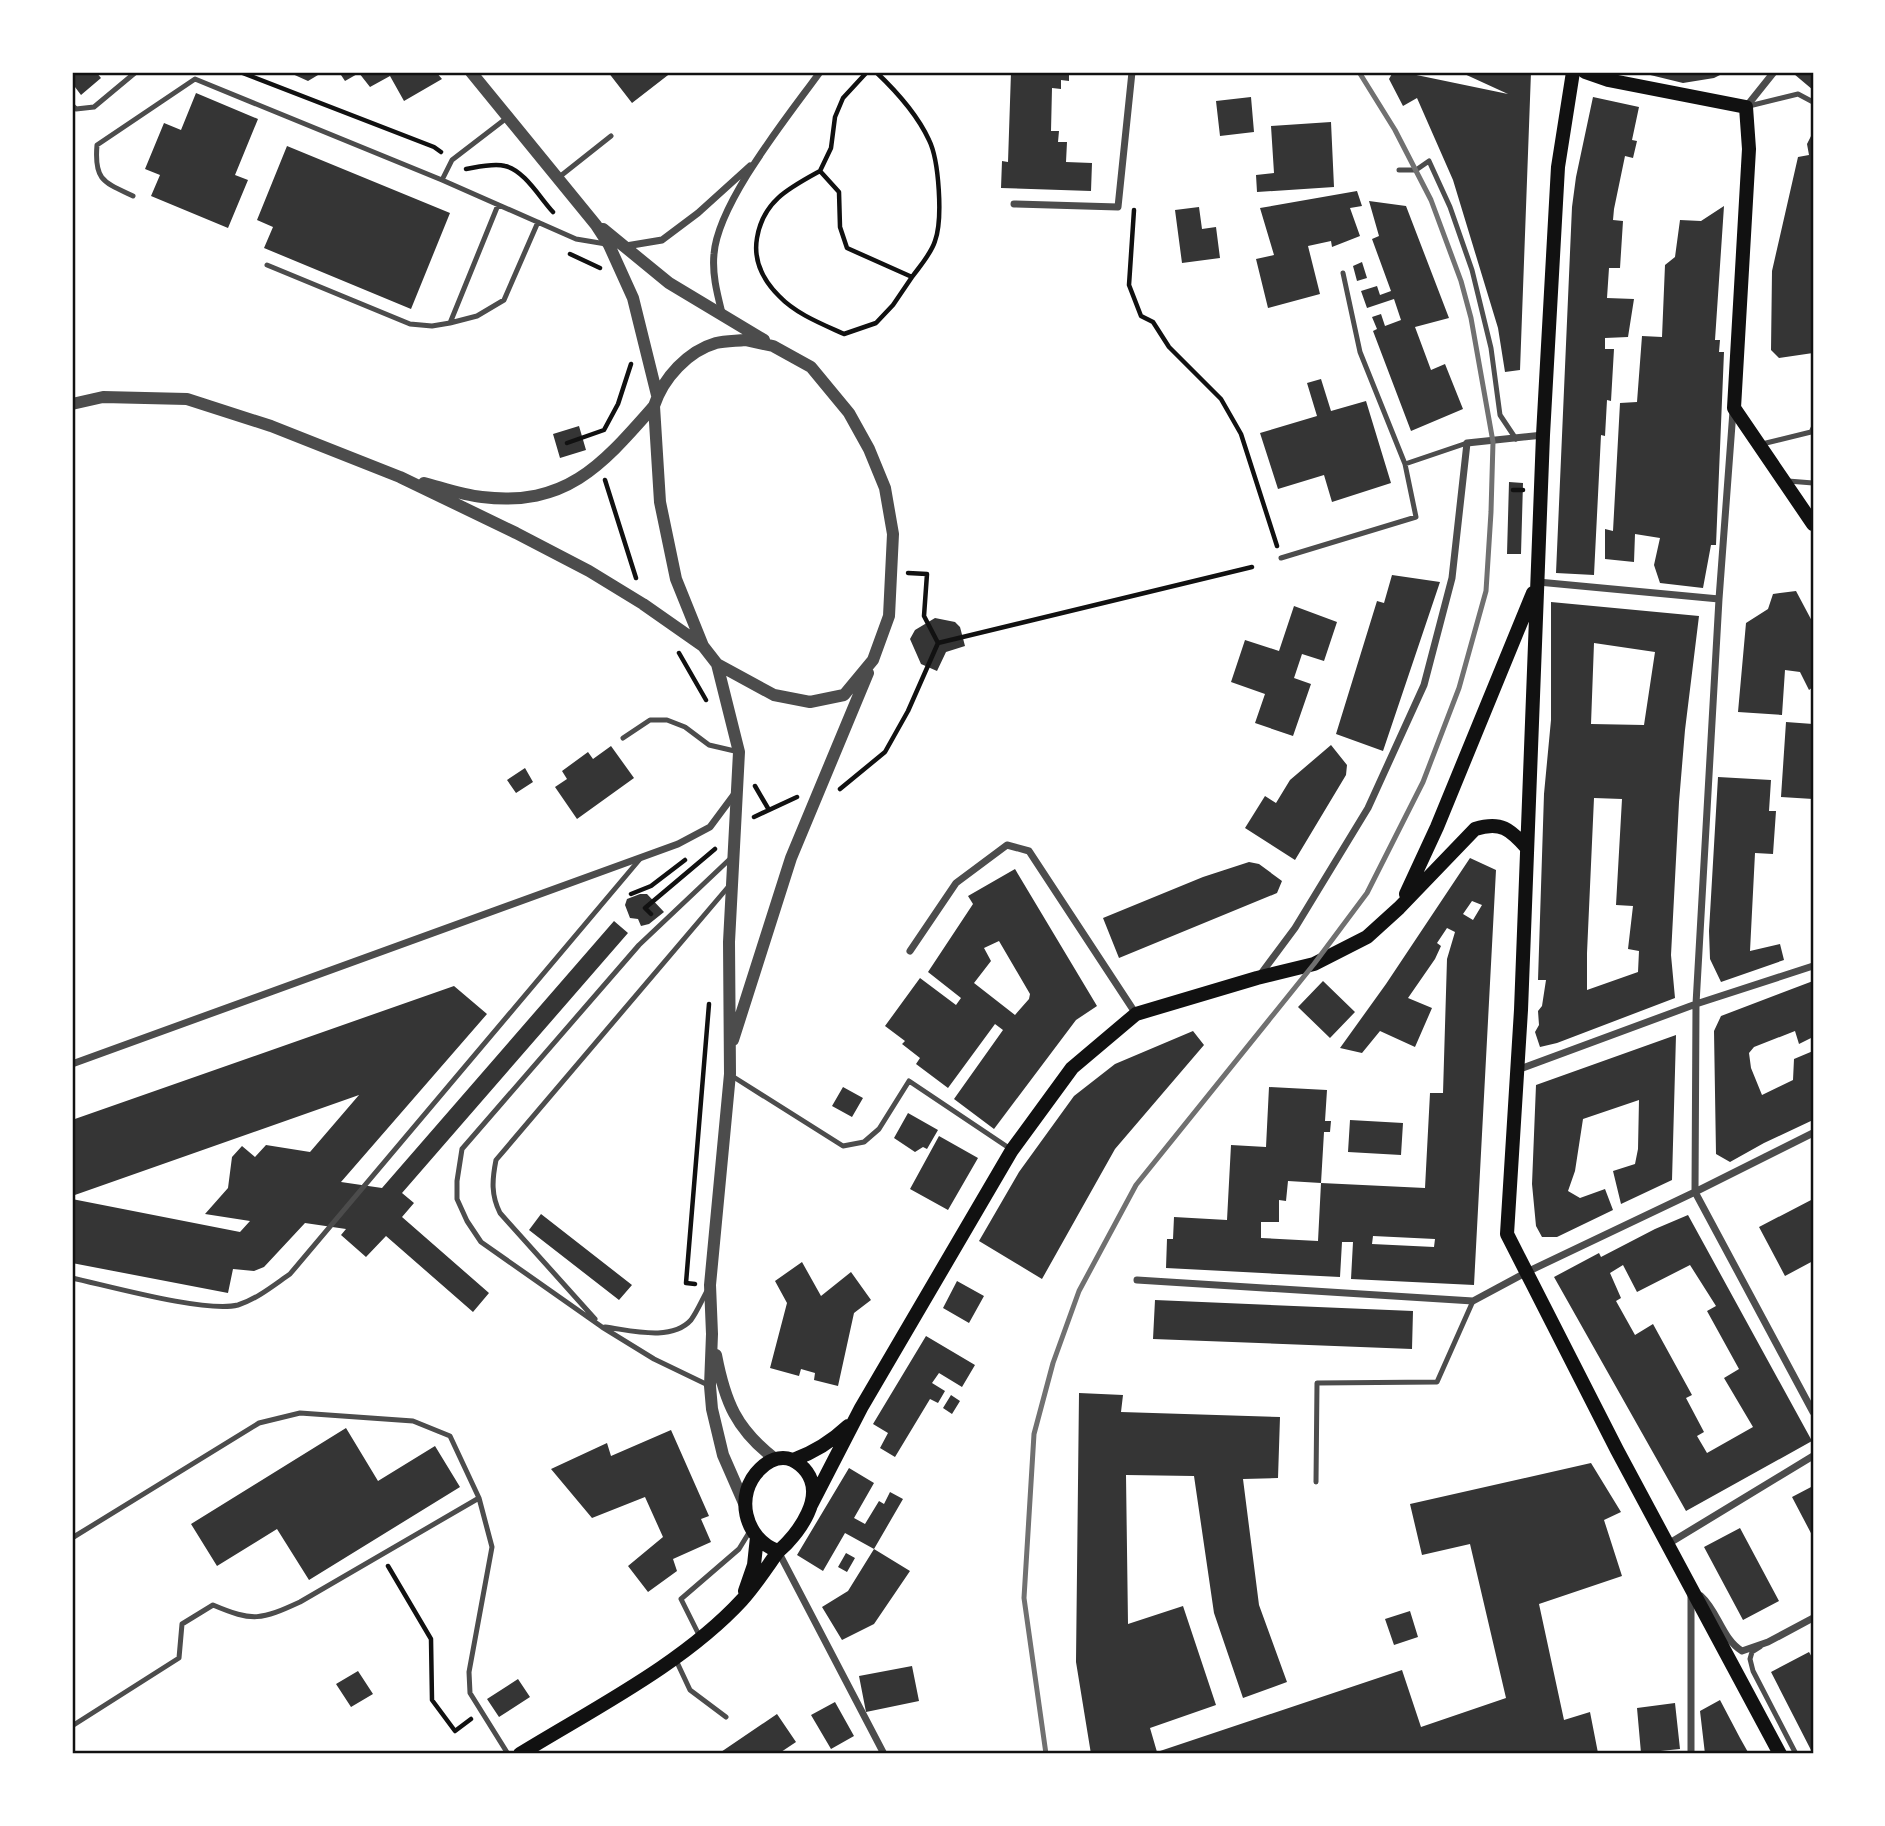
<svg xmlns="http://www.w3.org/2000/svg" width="1885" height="1826" viewBox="0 0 1885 1826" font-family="'PT Sans Narrow',sans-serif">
<rect width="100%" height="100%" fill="#fff"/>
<path fill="#353535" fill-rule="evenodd" d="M72,72H96L101,78L81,95L72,83Z
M288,72H323L308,81Z
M339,72H436L442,79L404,101L390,76L370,87L359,73L345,81Z
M608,72H672L632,103Z
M1011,72H1069V81L1061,80V89L1052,88L1051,131H1059L1058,142H1067L1066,162L1092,163L1091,191L1001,188L1002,161L1008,162Z
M1393,72H1402L1508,94L1460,72H1531L1520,370L1505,372L1498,328L1453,180L1417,98L1403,106L1389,79Z
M1638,72H1726L1714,78L1683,83Z
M1796,72H1813V90L1794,74Z
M196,93L258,119L235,175L248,180L228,228L151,196L160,175L145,169L164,123L181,130Z
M1251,97L1254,132L1220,136L1216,101Z
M1593,97L1639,107L1632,140L1637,141L1633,158L1625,156L1614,209L1613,220L1623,221L1620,268H1609L1607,298L1634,299L1628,337L1605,338V349H1614L1611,401L1607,400L1605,436L1601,435L1594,575L1556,573L1572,207L1576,177Z
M1331,122L1334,187L1257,192L1256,175L1274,173L1271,126Z
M1813,132V353L1779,358L1771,350L1772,271L1798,157L1809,155L1807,144Z
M287,146L450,213L411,309L264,248L273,227L257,220Z
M1357,191L1362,206L1350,208L1360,236L1332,247L1331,241L1308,246L1320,294L1268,308L1256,259L1274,255L1260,208Z
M1369,201L1406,206L1449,318L1415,327L1431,370L1445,364L1463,409L1411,431L1373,331L1377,329L1372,317L1381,314L1385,326L1401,320L1394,299L1367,308L1361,291L1377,286L1380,295L1391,291L1372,239L1379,236Z
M1724,206L1715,340H1720L1719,352H1724L1716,545H1711L1703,588L1660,583L1654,565L1660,538L1635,534L1634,562L1605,559V529L1613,531L1620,403L1637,402L1642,336L1662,337L1665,265L1675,257L1680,220L1701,221Z
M1199,207L1202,229L1216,227L1220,258L1182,263L1175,210Z
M1362,262L1367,278L1357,281L1353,266Z
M1321,379L1331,411L1366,401L1391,483L1332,502L1324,475L1278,489L1260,433L1317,416L1307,383Z
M579,426L586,450L560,458L553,434Z
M1509,482L1523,483L1521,554H1507Z
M1392,575L1440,582L1383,751L1336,734L1377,601L1384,603Z
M1796,591L1813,623V687L1809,690L1800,672L1785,670L1782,715L1738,712L1746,623L1768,609L1773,594Z
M1551,602L1699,616L1685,730L1679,802L1671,955L1675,998L1557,1043L1540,1047L1535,1032L1539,1025L1538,1011L1542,1006L1546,980H1538L1544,794L1551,720ZM1594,643L1655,652L1644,725L1591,724ZM1594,798L1622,799L1616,905L1633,906L1628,949L1639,951L1638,972L1587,990V953Z
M1294,606L1337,622L1324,661L1302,654L1294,678L1311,684L1293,736L1255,723L1265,694L1231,682L1245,640L1279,651Z
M935,618L955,622L960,627L965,646L946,652L937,671L921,664L910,639L915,630Z
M1786,722L1813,724V799L1781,797Z
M1331,745L1347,765L1346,775L1295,860L1245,828L1265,796L1276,803L1290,780Z
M611,746L634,778L577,819L555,787L567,779L562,771L588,752L593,759Z
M525,768L533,782L516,793L507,780Z
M1718,777L1771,780L1769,811H1776L1773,854L1755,853L1750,951L1780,944L1784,960L1721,982L1710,959L1709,931Z
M1470,858L1496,870L1474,1285L1351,1279L1353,1242H1342L1340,1277L1166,1268L1167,1239H1173L1174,1217L1227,1220L1231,1145L1266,1147L1269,1087L1327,1090L1325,1121H1331L1330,1132H1324L1321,1183L1288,1181L1286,1201L1279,1200V1222H1261V1238L1318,1241L1321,1183L1425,1188L1430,1093H1443L1447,959L1455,932L1447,928L1437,943L1441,946L1435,959L1408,998L1432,1008L1415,1047L1380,1031L1362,1053L1340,1048L1386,984ZM1472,901L1482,905L1473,920L1463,914ZM1373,1236L1435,1239L1434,1247L1372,1244Z
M1249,862L1259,864L1282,881L1277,893L1119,958L1103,918L1203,877Z
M1015,869L1097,1006L1076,1020L994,1129L954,1099L1003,1030L995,1024L948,1088L916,1064L920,1058L902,1044L905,1041L885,1026L920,978L956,1005L961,998L928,972L973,904L968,896ZM999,941L1030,994L1029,999L1015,1015L974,983L991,961L984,948Z
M640,894H647L664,912L649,924L641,926L638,919L630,918L625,905L627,899Z
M614,921L628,933L402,1193L414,1203L402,1217L489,1293L473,1312L386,1236L366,1257L341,1235L346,1229L305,1223L264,1267L254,1271L233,1269L228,1293L72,1263V1199L240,1232L250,1221L205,1214L228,1188L232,1157L242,1146L255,1157L266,1145L310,1152L359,1095L72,1196V1120L454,986L487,1014L341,1182L382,1188Z
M1323,981L1355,1012L1330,1038L1298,1007Z
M1813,981V1037L1799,1044L1795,1031L1754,1047L1749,1053L1751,1068L1762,1095L1793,1080L1794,1059L1813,1051V1120L1764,1143L1730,1162L1716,1154L1714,1031L1721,1016Z
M1193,1031L1204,1045L1115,1149L1042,1279L979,1241L1019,1172L1074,1096L1115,1064Z
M1676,1035L1672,1180L1621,1204L1613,1171L1635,1164L1638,1149L1639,1100L1583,1119L1575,1171L1568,1191L1580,1198L1605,1189L1613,1210L1557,1237H1542L1536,1226L1532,1184L1536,1085Z
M843,1087L863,1098L852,1117L832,1106Z
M908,1113L938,1130L927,1149L923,1147L915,1152L894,1138Z
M1350,1120L1403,1123L1401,1155L1348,1152Z
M939,1136L978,1158L948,1210L910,1189Z
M1813,1199V1261L1785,1276L1759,1227Z
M541,1214L632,1285L619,1300L529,1230Z
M1688,1215L1812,1441L1686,1511L1554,1277L1599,1253L1601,1257L1655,1229ZM1623,1265L1637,1292L1690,1265L1716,1306L1707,1311L1739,1369L1724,1378L1753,1427L1707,1453L1697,1436L1704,1432L1686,1398L1692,1395L1653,1324L1635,1335L1616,1301L1621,1298L1610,1273Z
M802,1262L821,1296L851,1272L871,1300L854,1313L838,1386L814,1380L815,1373L801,1369L799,1376L770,1368L787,1303L775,1281Z
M957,1281L984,1296L969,1323L943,1308Z
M1155,1300L1413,1311L1412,1349L1153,1339Z
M926,1336L975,1365L962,1387L939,1373L932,1383L945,1391L938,1403L930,1399L895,1457L880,1448L888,1433L873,1424Z
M1079,1393L1123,1395L1121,1412L1280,1417L1278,1478L1243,1479L1259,1605L1287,1682L1243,1698L1214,1613L1194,1476L1126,1475L1128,1624L1183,1606L1216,1705L1150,1728L1157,1752L1402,1670L1421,1727L1506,1698L1470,1544L1422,1555L1410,1504L1591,1463L1621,1512L1604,1520L1622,1576L1539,1604L1564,1720L1590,1712L1598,1753L1091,1754L1076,1662Z
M951,1395L960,1401L952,1414L943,1408Z
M346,1428L378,1481L435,1446L460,1487L309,1580L277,1529L217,1566L191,1524Z
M671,1430L709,1516L701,1519L711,1542L673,1559L677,1571L648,1592L628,1566L663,1537L645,1497L592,1518L551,1469L607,1443L611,1456Z
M849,1468L874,1483L854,1518L865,1524L879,1501L884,1504L890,1492L903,1499L874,1549L845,1533L823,1571L797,1555Z
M1813,1486V1537L1792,1497Z
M1740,1528L1779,1601L1743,1620L1704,1547Z
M874,1549L910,1571L874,1624L842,1640L822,1607L848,1591Z
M846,1553L855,1558L847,1572L838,1567Z
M1410,1611L1418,1637L1394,1645L1385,1619Z
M1809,1652L1813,1659V1754L1771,1672Z
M912,1666L919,1701L866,1712L859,1676Z
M358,1671L373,1694L351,1707L336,1684Z
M518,1679L530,1697L499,1717L487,1699Z
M1720,1700L1740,1738L1749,1754H1705L1700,1711Z
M835,1702L854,1736L831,1749L811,1715Z
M1675,1703L1680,1749L1641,1753L1637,1708Z
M777,1714L796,1742L778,1754H718Z"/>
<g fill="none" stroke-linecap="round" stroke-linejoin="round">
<path stroke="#111" stroke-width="4.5" d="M240,72L434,147L441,152
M867,72L843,98L835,117L831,148L820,171L839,192L840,227L847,248L912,277C920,266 931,254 935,241C943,219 939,160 929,140C918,116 895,90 876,72
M466,169C478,167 493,163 505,166C524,170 540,198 553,212
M820,171C789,188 763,201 757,238C753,261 763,280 779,296C796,314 822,324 844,334L876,323L893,305L912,277
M1134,210L1129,285L1141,316L1153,322L1169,347L1221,399L1241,434L1277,546
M570,254L600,268
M567,443L604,430L618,404L631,364
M605,480L636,578
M1513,490H1523
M908,573L927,574L924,616L938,643
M679,653L706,700
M755,786L769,810
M840,789L885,752L908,711L938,643L1252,567
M754,817L797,797
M631,894L651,886L685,860
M651,914L645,908L715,849
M695,1284L686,1283L709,1004
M388,1566L431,1639L432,1700L455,1731L471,1719"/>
<path stroke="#4c4c4c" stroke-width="5" d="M72,105L76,109L94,107L136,72
M1749,106L1798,94L1813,102
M508,117L452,160L442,180L576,239L606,244
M1399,170H1416L1429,161L1450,207L1472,270L1491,348L1500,415L1516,439
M558,178L611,136
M133,196C103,182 94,180 97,145L195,79L442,180
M498,205L450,323L477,316L504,300L538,222
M267,265L410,324L432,326L450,323
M1343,273L1360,352L1405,464L1467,443
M1762,444L1811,432L1813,428
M1788,481L1813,483
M1281,558L1416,517L1405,464
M623,738L650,720H667L685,727L709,745L739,752
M732,1076L843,1146L864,1142L879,1129L909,1081L1012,1150
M72,1278C109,1286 205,1313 238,1305C257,1299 274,1285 290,1274L640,859
M595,1319L500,1213C491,1195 492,1180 496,1160L729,886
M605,1327C630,1330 671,1342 691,1320C697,1312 702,1300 707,1291
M710,1386L654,1359L602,1327L481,1242L467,1221L457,1199V1181L462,1149L639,945L731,858
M1316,1482L1317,1383L1437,1382L1473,1301
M72,1538L259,1423L300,1413L413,1421L450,1436L479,1498L492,1547L469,1672L470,1693L508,1754
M700,1637L681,1599L739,1549L750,1531
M1760,1647L1752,1652L1750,1659L1753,1671L1796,1754
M675,1658L690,1690L726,1717
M72,1726L179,1658L182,1624L213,1605C253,1622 261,1620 300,1602L479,1498"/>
<path stroke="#4c4c4c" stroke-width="7" d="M1746,107L1774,72
M1014,204L1118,207L1132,72
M626,246L662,240L698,213L750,166
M722,313C717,293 712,274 714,254C718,202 789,115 820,72
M1733,411L1719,599L1696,1004L1695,1192L1813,1412
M1538,582L1719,599
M910,951L956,883L1007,845L1029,851L1136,1014
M1260,975L1295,928L1368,808L1424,685L1452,578L1467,443L1543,435
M72,1064L678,844L710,827L736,792
M1517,1070L1696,1004L1813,966
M1137,1280L1473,1301L1527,1272L1695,1192L1813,1133
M1668,1544L1813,1456
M778,1551L884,1754
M1701,1596C1718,1611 1722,1639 1742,1651L1768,1642L1813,1618
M1691,1754V1594"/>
<path stroke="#4c4c4c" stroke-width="12" d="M471,72L596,225L609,245L633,298L657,395
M603,229L669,283L764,340
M745,340L773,346L811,367L849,413L869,449L885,488L893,534L889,616L873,660L844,695L810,702L774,695L717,664L703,646L676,579L660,502L654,406C663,378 688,351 716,343C725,341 736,341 745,340Z
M72,404L103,397L187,399L271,426L400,477L516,533L589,571L643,604L703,646
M424,483C443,488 463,495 482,497C567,507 602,465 654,406
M717,664L739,752L729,942L730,1074L710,1285L712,1334L710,1386L712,1409L723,1455L744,1503
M733,1040L791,858L868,673
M716,1355C725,1402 736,1429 775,1459"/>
<path stroke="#111" stroke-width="14" d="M1573,72L1558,167L1543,435L1521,1010L1507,1234L1617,1450L1780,1754
M1585,72L1608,80L1746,107L1749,149L1734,408L1813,524
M1406,894L1437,827L1533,593
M793,1460C815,1452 831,1442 848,1426
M811,1505L861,1408L1012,1150L1072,1068L1136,1014L1257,978L1314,964L1367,937L1399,908L1475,829C1501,821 1510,829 1527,848
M745,1591L754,1565L757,1537
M520,1754C593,1709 683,1664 742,1600C756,1584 765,1570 777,1553C780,1549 785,1546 788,1542C802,1527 819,1501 811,1480C807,1469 795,1458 783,1458C774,1458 766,1463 760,1469C734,1494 744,1539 778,1551"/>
<path stroke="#707070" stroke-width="5" d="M1046,1754L1024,1598L1034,1434L1053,1363L1079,1291L1136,1185L1314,964L1367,893L1423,782L1459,688L1486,591L1491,512L1493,442L1471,318L1461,281L1431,200L1395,130L1359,72"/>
</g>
<rect width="1885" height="1826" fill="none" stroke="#ffffff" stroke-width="147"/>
<rect x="74" y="74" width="1738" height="1678" fill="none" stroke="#111" stroke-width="2.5"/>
</svg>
